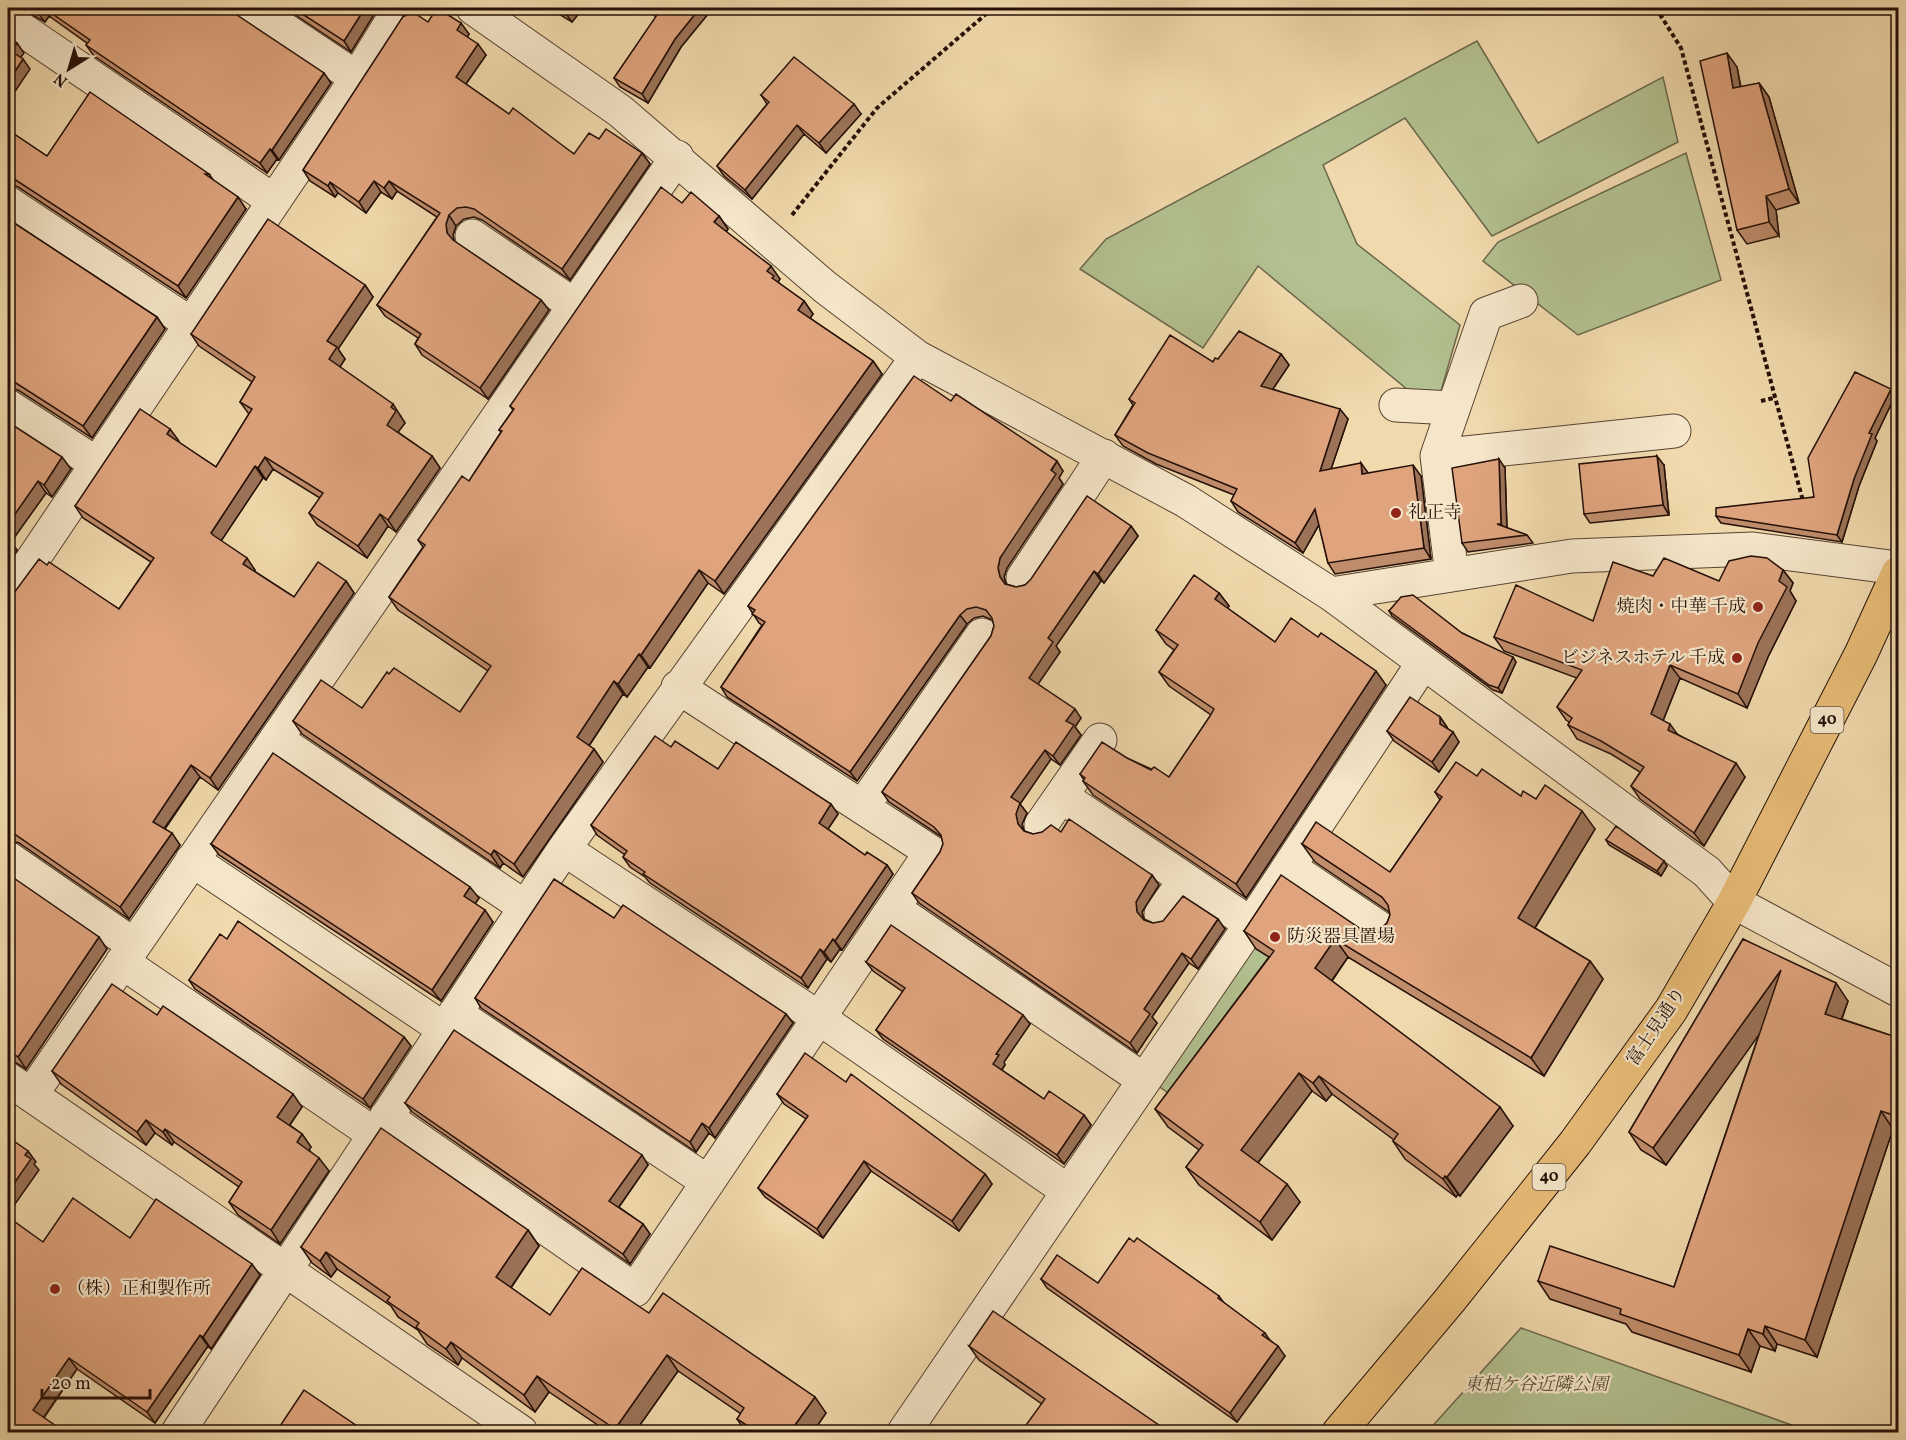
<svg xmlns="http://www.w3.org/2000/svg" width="1906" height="1440" viewBox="0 0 1906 1440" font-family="Vollkorn,'Noto Serif JP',serif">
<rect width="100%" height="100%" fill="#f0d9ac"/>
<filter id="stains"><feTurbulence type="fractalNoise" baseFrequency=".00333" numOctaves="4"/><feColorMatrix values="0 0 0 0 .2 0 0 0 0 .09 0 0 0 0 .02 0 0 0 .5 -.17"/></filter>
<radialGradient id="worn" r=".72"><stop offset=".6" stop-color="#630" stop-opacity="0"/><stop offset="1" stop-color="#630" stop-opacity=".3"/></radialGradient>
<path fill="#b3c08f" stroke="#6c684c" stroke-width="1.5" d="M1477,41L1538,143L1663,77L1678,142L1492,236L1405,118L1323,165L1357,244L1460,325L1441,391L1408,390L1258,266L1203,348L1080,269L1106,239Z
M1686,153L1721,280L1578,335L1483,261L1498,242Z
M1269,915L1303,939L1182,1103L1153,1082Z
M1521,1328L1811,1432H1427Z"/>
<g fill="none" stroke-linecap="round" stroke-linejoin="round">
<g stroke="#584231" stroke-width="35">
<path id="minor" d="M252,8L357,78
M473,8L620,111L825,287L917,357L1186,501L1331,594L1707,872L1734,902L1898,990
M8,20L274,201
M8,203L191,324
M472,236L574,305
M1396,405L1452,408
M8,406L97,464
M1437,456L1674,431
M1452,575L1437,456L1486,314L1521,301
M1023,578L1104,456
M1331,594L1572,556L1753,549L1898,568
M8,596L357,78L400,8
M276,739L525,907
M1061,796L1251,924
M863,806L982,635
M1041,825L1100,740
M564,849L819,1018L1068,1191
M8,858L134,945
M192,860L444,1029
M1289,867L1384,931
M893,908L1144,1080
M1161,914L1185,880
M122,962L374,1134
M455,1013L708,1182
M8,1079L521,1432
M31,1095L677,157
M386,1117L635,1290L931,852L678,687
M178,1432L564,849L917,357
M904,1432L1251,924L1423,663"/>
</g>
<g stroke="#251008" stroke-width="35">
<path id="major" d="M1339,1432L1450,1300L1575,1143L1671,1010L1734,902L1861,654L1898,573"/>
</g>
<path stroke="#251008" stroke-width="4" stroke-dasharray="4.5 3" stroke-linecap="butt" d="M1656,8L1681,48L1803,501
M792,215L877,108L993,8
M1761,401L1774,398"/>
<use href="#minor" stroke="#f5e6c9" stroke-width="33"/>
<use href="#major" stroke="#e8bc76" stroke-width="33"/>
</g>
<path fill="#c08d6c" stroke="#251008" stroke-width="1.5" d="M20,8H233L235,14L331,83L279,160L277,159L267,173L94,56L86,45L88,44L49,16L45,22Z
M285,8H378L351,52Z
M549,8H583L572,22Z
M645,8H713L681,47L648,103L620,87L614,78L656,17Z
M405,16L469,34L467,37L486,55L466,84L509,114L574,154L599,139L642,153L650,164L570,280L482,220L474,217L464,219L456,226L453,235L454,241L541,300L549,310L488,399L422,355L415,344L418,338L385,316L377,305L437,217L397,191L392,199L381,192L366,213L338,193L335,197L310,181L303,170Z
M1737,67L1741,87L1759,83L1769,97L1799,203L1776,210L1779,236L1747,244L1737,230Z
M761,95L861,114L826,153L804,134L752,199L724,176L717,166L767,104Z
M8,130L47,156L209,174L214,181L246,209L186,298L18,187L10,184L8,185Z
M682,203L719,216L728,229L726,232L780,279L778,282L779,283L804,301L813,314L810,318L873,361L882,374L724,594L708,583L650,668L648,667L627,697L623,694L589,746L594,749L603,762L523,877L503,863L500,868L302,734L293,721L362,708L460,712L488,671L398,610L389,597L423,547L418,540L469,481L501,432L499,430L513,410L510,406Z
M8,219L157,317L165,329L92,438L18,390L8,388Z
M365,285L373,297L338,349L345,359L340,367L401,416V417L405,423L398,432L432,456L440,468L396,532L388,526L367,558L317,525L309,513L320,498L273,469L266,480L263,478L221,541L255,570L254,571L294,597L346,581L354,593L218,790L200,777L165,829L180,845L129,919L19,843L8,840V601L47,565L119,609L151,562L83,518L75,506L170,429L178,442L216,467L249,414L240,402L252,382L199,346L191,334Z
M1281,354L1289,365L1273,389L1348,419L1331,469L1368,473L1421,476L1431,559L1335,574L1328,563L1319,525L1303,553L1238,512L1231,501L1234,495L1156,464L1123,446L1115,435L1133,405L1129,399L1218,359Z
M1895,396L1875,438L1877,441L1859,486L1842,542L1721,523L1716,516L1814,497Z
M951,401L1063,471L1059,478L1063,484L1007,568L1004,577L1006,584L1016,587L1025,585L1131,526L1138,536L1104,583L1101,581L1056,646L1060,652L1038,684L1081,718L1075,727L1081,735L1060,765L1051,759L1020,804L1027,813L1022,824L1024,831L1033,834L1061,832L1152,875L1159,885L1142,912L1144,919L1153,923L1225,929L1198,969L1189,963L1152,1017L1157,1023L1137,1053L919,903L912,893L940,852L943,844L942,837L889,802L882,792L991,636L994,626L993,620L983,616L974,618L967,624L857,781L727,697L721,687L762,625L759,623L748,606Z
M8,422L71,469L52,497L46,493L11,542L17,550L8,565Z
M1664,465L1669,515L1590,523L1584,514Z
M1505,468L1507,528L1527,535L1533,543L1468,552L1462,543Z
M1783,570L1793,583L1790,591L1796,601L1768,657L1747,708L1680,678L1663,721L1677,734L1745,777L1704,846L1640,799L1631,786L1640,772L1611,754L1577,739L1568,725L1569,722L1566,720L1557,707L1577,678L1504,651L1494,637L1593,621L1653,576L1719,581Z
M1219,593L1229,606L1227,608L1275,642L1386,685L1246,898L1093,795L1083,781L1084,780L1080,774L1127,758L1169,777L1211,715L1169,686L1159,672L1174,650L1166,644L1156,630Z
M1389,611L1462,633L1516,662L1502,693L1493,690L1392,616Z
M1440,717L1447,727V728L1459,742L1439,772L1394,741L1387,731Z
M671,747L718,769L838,814L828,829L865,855L887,865L893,874L842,950L840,949L831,962L827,959L808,988L650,883L645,877L630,867L623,857L625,855L597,835L591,825Z
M1477,776L1521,796L1536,799L1595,829L1535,928L1590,961L1603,979L1544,1076L1348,957L1332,981L1513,1126L1460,1196L1458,1194L1456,1197L1405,1159L1393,1141L1394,1140L1332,1094L1326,1101L1312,1091L1258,1163L1300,1202L1272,1240L1199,1185L1186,1167L1199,1150L1168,1127L1155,1109L1269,957L1256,949L1244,931L1361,929L1371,932L1380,929L1387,923L1390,915L1389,912L1315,862L1302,844L1390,872L1440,800L1435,792Z
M1606,840L1664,861L1667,866L1661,876L1609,845Z
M211,844L479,898L475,904L493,922L441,1001L219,855Z
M8,874L107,949L26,1069L8,1058Z
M614,918L786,1014L793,1023L715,1138L709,1133L696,1152L481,1008L475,998Z
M227,939L404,1037L411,1046L370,1108L195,989L189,980Z
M1743,939L1848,1001L1842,1019L1899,1038V1130L1893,1129L1817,1357L1777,1344L1775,1351L1760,1346L1751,1372L1632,1332L1626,1324L1550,1299L1538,1281L1674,1287L1759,1034L1666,1165L1641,1150L1629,1132Z
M866,962L1030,1024L1004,1062L1005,1065L1002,1070L1044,1099L1084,1115L1091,1125L1064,1164L883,1039L876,1030L903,992L873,971Z
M157,1015L302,1107L290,1125L302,1134L311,1147L309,1150L329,1171L280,1244L238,1215L229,1202L239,1187L174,1142L172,1145L155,1133L146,1145L61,1084L52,1071Z
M846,1082L985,1174L992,1184L959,1231L871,1171L823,1238L765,1197L758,1188L806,1119L784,1104L777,1094Z
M405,1103L648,1165L619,1207L643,1224L650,1234L630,1264L412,1112Z
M528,1230L539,1246L511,1288L550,1315L649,1313L826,1413L813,1432H746L737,1419L741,1414L678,1371L635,1432H608L549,1392L535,1412L462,1358L458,1365L427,1344L418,1330L398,1317L391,1306L337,1269L331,1277L312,1263L301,1247Z
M130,1238L260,1275L211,1349L208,1346L155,1423L77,1369L44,1418L8,1432L43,1242Z
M1041,1279L1098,1283L1219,1296L1224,1303L1271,1341L1285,1356L1237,1422L1047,1288Z
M969,1346L1169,1432L1042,1404L979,1360Z"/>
<path fill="#9c7358" stroke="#251008" stroke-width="1.5" d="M40,8H43L49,16L45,22L37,12Z
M365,8H378L351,52L344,41Z
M571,8H583L572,22L566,14Z
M700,8H713L681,47L648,103L642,94L675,39Z
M461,23L469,34L465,41L457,30Z
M17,43L24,53L18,61L11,51Z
M478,44L486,55L463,88L456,77Z
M1727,53L1737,67L1743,103L1733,88Z
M23,59L30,69L8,102V82Z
M324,73L331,83L279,160L272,150Z
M1759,83L1769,97L1799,203L1789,189Z
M854,104L861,114L826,153L819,143Z
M797,125L804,134L752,199L745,190Z
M270,149L277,159L267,173L260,163Z
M642,153L650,164L570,280L562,269Z
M374,181L381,192L366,213L359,202Z
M389,181L397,191L392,199L384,188Z
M330,182L338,193L335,197L328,186Z
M1766,196L1776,210L1779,236L1769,222Z
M238,197L246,209L186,298L178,286Z
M449,215L456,226L453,235L455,244L447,233L446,224Z
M719,216L728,229L723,236L714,222Z
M771,266L780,279L778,282L783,289L781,291L767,271Z
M365,285L373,297L338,349L345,359L337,371L329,359L327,341Z
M541,300L549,310L488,399L480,388Z
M804,301L813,314L807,323L798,310Z
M157,317L165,329L92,438L83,426Z
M1281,354L1289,365L1268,396L1261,386Z
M873,361L882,374L724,594L715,581Z
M1891,389L1895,396L1875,438L1877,441L1859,486L1842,542L1837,535L1854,479L1869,433Z
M393,404L405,423L395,436L387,425L391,407Z
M1340,409L1348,419L1327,481L1320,471Z
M170,429L179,441L175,446L167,434Z
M432,456L440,468L396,532L388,520Z
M1657,456L1664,465L1669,515L1663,505Z
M62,457L71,469L52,497L44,485Z
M265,457L273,469L266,480L258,468Z
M1499,459L1505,468L1507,532L1501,524Z
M1057,461L1063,471L1059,478L1063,484L1007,568L1004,577L1007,587L1000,577L998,568L1000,558Z
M1361,463L1369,474H1362Z
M1413,465L1421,476L1431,559L1424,548Z
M255,466L263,478L219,544L211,533Z
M38,481L46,493L11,542L17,550L8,565V524Z
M1315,509L1322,519L1303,553L1295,543Z
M380,514L388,526L367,558L358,546Z
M1131,526L1138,536L1104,583L1098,574Z
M247,558L255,570L251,576L243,564Z
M699,570L708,583L650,668L641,655Z
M1783,570L1793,583L1790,591L1796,601L1768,657L1747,708L1738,694Z
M1094,571L1101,581L1056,646L1060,652L1036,687L1029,678L1048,638Z
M346,581L354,593L218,790L210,778Z
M1219,593L1229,606L1224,613L1215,599Z
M960,615L967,624L857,781L850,772Z
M639,654L648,667L627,697L618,684Z
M1513,657L1516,662L1502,693L1498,688Z
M1670,665L1680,678L1660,728L1651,714Z
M1376,671L1386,685L1246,898L1236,884Z
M614,681L623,694L586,750L577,737Z
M1075,709L1081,718L1075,727L1081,735L1060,765L1053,756L1066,721Z
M1440,717L1447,727V733L1440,724Z
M1670,724L1680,738L1668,730Z
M1453,732L1459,742L1439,772L1432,762Z
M594,749L603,762L523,877L514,864Z
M1045,750L1051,759L1020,804L1027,813L1022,824L1024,833L1018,824L1011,797Z
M1736,763L1745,777L1704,846L1694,833Z
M191,765L200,777L161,833L153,822Z
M831,804L838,814L826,832L819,823Z
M1582,811L1595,829L1530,936L1518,918Z
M172,833L180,845L129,919L120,907Z
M494,850L503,863L500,868L491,855Z
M1664,861L1667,866L1661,876L1657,871Z
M887,865L893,874L842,950L835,941Z
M1152,875L1159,885L1142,912L1144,921L1137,912L1136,902Z
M470,887L479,898L472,908L464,896Z
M485,910L493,922L441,1001L432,990Z
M1218,919L1225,929L1198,969L1191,959Z
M99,937L107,949L26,1069L18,1057Z
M833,939L840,949L831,962L824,952Z
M1335,939L1348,957L1328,986L1315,968Z
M820,949L827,959L808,988L801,978Z
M1182,953L1189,963L1152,1017L1157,1023L1137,1053L1130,1043L1144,1009Z
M1590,961L1603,979L1544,1076L1531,1058Z
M1781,970L1793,987L1666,1165L1653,1148Z
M1836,983L1848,1001L1837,1031L1825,1014Z
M786,1014L793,1023L715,1138L709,1128Z
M1023,1015L1030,1024L1004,1062L1005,1065L999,1073L993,1064L996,1054Z
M404,1037L411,1046L370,1108L363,1099Z
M1299,1073L1312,1091L1253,1169L1241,1150Z
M1319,1076L1332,1094L1326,1101L1313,1083Z
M293,1094L302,1107L286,1130L277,1117Z
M1500,1107L1513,1126L1460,1196L1447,1177Z
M1881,1111L1893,1129L1817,1357L1805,1340Z
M1084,1115L1091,1125L1064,1164L1057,1155Z
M146,1120L155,1133L146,1145L137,1132Z
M702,1123L709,1133L696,1152L690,1142Z
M165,1129L174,1142L172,1145L163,1132Z
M302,1134L311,1147L306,1155L297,1142Z
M28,1151L36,1162L34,1164L39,1170L8,1214V1192L25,1155Z
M642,1155L648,1165L616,1211L609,1201Z
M319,1158L329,1171L280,1244L271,1230Z
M864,1161L871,1171L823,1238L817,1229Z
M985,1174L992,1184L959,1231L952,1221Z
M1445,1176L1458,1194L1456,1197L1443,1179Z
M1287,1184L1300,1202L1272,1240L1260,1222Z
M643,1224L650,1234L630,1264L623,1254Z
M528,1230L539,1246L507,1293L496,1277Z
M326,1252L337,1269L331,1277L320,1261Z
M252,1264L260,1275L211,1349L203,1337Z
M1765,1326L1777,1344L1775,1351L1763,1334Z
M1748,1329L1760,1346L1751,1372L1739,1355Z
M1265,1333L1271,1342L1262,1335Z
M200,1335L208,1346L155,1423L147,1412Z
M451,1342L462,1358L458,1365L446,1349Z
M1278,1346L1285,1356L1237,1422L1230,1413Z
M667,1355L678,1371L635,1432H617L615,1429Z
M69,1358L77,1369L41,1421L33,1410Z
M537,1376L549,1392L535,1412L524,1395Z
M815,1397L826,1413L813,1432H790Z"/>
<path fill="#dfa47e" stroke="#251008" stroke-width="1.5" d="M30,8H40L37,12Z
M44,8H229L234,13L324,73L272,150L270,149L260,163L86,45L90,40Z
M293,8H365L344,41Z
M437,8L461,23L457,30L478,44L456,77L509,114L513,108L574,154L589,133L599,139L606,129L642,153L562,269L474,209L466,207L457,208L449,215L446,224L447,233L453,240L541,300L480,388L415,344L421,334L377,305L440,213L389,181L384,188L374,181L359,202L330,182L328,186L303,170L404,15L405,16L410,10L428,22Z
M556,8H571L566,14Z
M649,8H700L675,39L642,94L614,78L657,15Z
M8,37L17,43L11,51L23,59L8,82Z
M1727,53L1733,88L1759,83L1789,189L1766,196L1769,222L1737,230L1700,61Z
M794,57L854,104L819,143L797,125L745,190L717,166L769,102L761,95Z
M90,92L209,174H205L238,197L178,286L8,175V130L47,156Z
M661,187L682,203L691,192L719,216L714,222L771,266L767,271L774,276L772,278L804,301L798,310L873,361L715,581L699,570L641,655L639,654L618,684L614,681L577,737L594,749L514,864L494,850L491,855L293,721L321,680L362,708L387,672L389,674L394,668L460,712L491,666L389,597L425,545L418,540L462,476L469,481L502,431L499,430L514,409L510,406Z
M8,219L157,317L83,426L8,378Z
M268,219L365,285L327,341L337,347L329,359L393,404L391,407L396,411L387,425L432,456L388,520L380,514L358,546L309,513L323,493L265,457L258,468L255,466L211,533L213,535L247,558L243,564L294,597L318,562L346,581L210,778L191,765L153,822L172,833L120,907L10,831L8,830V601L39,559L47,565L49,562L119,609L154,558L75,506L140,409L170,429L167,434L216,467L252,409L240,402L255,377L191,334Z
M1239,331L1281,354L1261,386L1340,409L1320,471L1361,463L1362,474L1413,465L1424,548L1328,563L1315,509L1295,543L1231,501L1237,489L1148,453L1115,435L1135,403L1129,399L1170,335L1213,362L1215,358L1218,359Z
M1855,372L1891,389L1869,433L1872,434L1854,479L1837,535L1716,516V508L1814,497L1808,458Z
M914,376L951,401L956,394L1057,461L1051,470L1056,474L1000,558L998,568L1000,577L1005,584L1016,587L1025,585L1031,579L1087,496L1131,526L1098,574L1094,571L1048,638L1053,642L1029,678L1075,709L1066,721L1074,725L1053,756L1045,750L1011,797L1020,803L1016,814L1018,824L1024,831L1033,834L1042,832L1051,825L1061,832L1069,819L1152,875L1136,902L1137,912L1144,920L1153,923L1163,921L1183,896L1218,919L1191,959L1182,953L1144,1009L1150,1014L1130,1043L912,893L940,852L943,844L941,835L934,827L882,792L991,636L994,626L992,618L986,610L976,607L967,609L960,615L850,772L721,687L765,622L752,614L755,610L748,606Z
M8,422L62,457L44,485L38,481L8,524Z
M1657,456L1663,505L1584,514L1579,464Z
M1499,459L1501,524H1497L1527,535L1462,543L1452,468Z
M1751,556L1767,558L1783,570L1779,581L1787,587L1758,643L1738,694L1670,665L1651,714L1670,724L1668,730L1736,763L1694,833L1631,786L1644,767L1601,741L1568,725L1572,718L1557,707L1582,670L1494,637L1516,585L1593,621L1613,562L1653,576L1664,558L1719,581L1729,561Z
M1194,575L1219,593L1215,599L1275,642L1291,618L1318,637L1321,633L1376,671L1236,884L1083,781L1085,778L1080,774L1102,742L1127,758L1151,770L1154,767L1169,777L1210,716L1214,709L1159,672L1178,645L1156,630Z
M1413,595L1462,633L1513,657L1498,688L1489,685L1389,611L1401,597Z
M1410,697L1440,717V724L1453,732L1432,762L1387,731Z
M655,736L671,747L675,741L718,769L736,742L831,804L819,823L865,855L867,852L887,865L835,941L833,939L824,952L820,949L801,978L643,874L645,872L623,857L627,851L591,825Z
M273,753L470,887L464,896L485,910L432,990L211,844Z
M1456,762L1477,776L1482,769L1521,796L1523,791L1536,799L1545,785L1582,811L1518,918L1590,961L1531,1058L1335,939L1315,968L1500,1107L1447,1177L1445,1176L1443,1179L1393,1141L1398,1134L1319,1076L1313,1083L1299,1073L1241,1150L1287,1184L1260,1222L1186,1167L1203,1145L1155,1109L1274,951L1244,931L1281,875L1361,929L1371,932L1380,929L1387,923L1390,915L1388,905L1382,897L1302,844L1316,822L1390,872L1442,797L1435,792Z
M1616,826L1664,861L1657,871L1606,840Z
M8,874L99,937L18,1057L8,1051Z
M554,879L614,918L623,905L786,1014L709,1128L702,1123L690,1142L475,998Z
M238,921L404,1037L363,1099L189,980L220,934L227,939Z
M891,925L1023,1015L996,1054L999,1055L993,1064L1044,1099L1049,1091L1084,1115L1057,1155L876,1030L905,988L866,962Z
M1743,939L1836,983L1825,1014L1899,1038V1117L1881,1111L1805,1340L1765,1326L1763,1334L1748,1329L1739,1355L1620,1314L1621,1309L1538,1281L1550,1246L1674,1287L1781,970L1653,1148L1629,1132Z
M112,984L157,1015L163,1006L293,1094L277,1117L302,1134L297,1142L319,1158L271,1230L229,1202L242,1182L165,1129L163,1132L146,1120L137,1132L52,1071Z
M454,1030L642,1155L609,1201L643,1224L623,1254L405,1103Z
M805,1053L846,1082L851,1074L985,1174L952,1221L864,1161L817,1229L758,1188L808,1116L777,1094Z
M381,1128L528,1230L496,1277L550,1315L582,1268L649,1313L663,1293L815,1397L790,1432H757L737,1419L744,1408L667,1355L615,1429L537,1376L524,1395L451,1342L446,1349L416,1327L419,1323L387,1301L390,1297L326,1252L320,1261L301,1247Z
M8,1137L28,1151L25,1155L31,1159L8,1192Z
M73,1198L130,1238L156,1199L252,1264L203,1337L200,1335L147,1412L69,1358L33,1410L65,1432H8V1217L43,1242Z
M1129,1238L1134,1242L1137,1238L1219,1296L1218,1298L1265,1333L1262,1335L1278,1346L1230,1413L1041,1279L1057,1255L1098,1283Z
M993,1311L1169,1432H1021L1045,1399L969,1346Z
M304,1390L366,1432H276Z"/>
<g fill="#8f2418" stroke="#f5e6c9" stroke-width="2">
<circle cx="1396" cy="513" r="6"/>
<circle cx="1758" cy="607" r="6"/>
<circle cx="1737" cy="658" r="6"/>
<circle cx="1275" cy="937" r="6"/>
<circle cx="55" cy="1289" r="6"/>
</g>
<g text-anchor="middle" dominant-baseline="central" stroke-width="4.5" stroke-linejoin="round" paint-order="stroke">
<g fill="#f5e6c9" stroke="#635042" stroke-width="1.5">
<rect x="1810.5" y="707" width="33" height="26" rx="4.5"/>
<rect x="1532.5" y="1164" width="33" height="26" rx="4.5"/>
</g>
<g font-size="16" font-weight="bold" fill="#251008">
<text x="1827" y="720">40</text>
<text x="1549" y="1177">40</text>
</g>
<g font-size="18" fill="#251008" stroke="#f5e6c9" text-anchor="start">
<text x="1408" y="513">礼正寺</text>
<text x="1746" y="607" text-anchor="end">焼肉・中華 千成</text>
<text x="1725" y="658" text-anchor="end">ビジネスホテル 千成</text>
<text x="1287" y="937">防災器具置場</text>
<text x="67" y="1289">（株）正和製作所</text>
</g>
<g font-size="18" fill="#251008" stroke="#f5e6c9">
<text transform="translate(1657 1027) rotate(-56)">富士見通り</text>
</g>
<g font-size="18" font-style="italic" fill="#574e37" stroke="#f5e6c9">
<text x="1536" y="1385">東柏ケ谷近隣公園</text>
</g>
</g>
<rect width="1906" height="1440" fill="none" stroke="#f0d9ac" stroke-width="30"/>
<rect x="9" y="9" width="1888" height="1422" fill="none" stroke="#251008" stroke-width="3"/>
<rect x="15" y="15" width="1876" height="1410" fill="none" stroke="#251008" stroke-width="1.5"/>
<g transform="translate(69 69) rotate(217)" stroke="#f5e6c9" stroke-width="4.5" paint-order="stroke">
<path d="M0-4.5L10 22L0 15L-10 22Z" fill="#251008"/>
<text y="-9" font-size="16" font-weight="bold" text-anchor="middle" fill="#251008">N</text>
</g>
<path d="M42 1389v9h108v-9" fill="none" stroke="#251008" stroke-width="3"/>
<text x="51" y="1389" font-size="18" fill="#251008" stroke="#f5e6c9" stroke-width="4.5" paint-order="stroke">20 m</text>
<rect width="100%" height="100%" filter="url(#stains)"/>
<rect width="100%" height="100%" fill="url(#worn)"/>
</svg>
